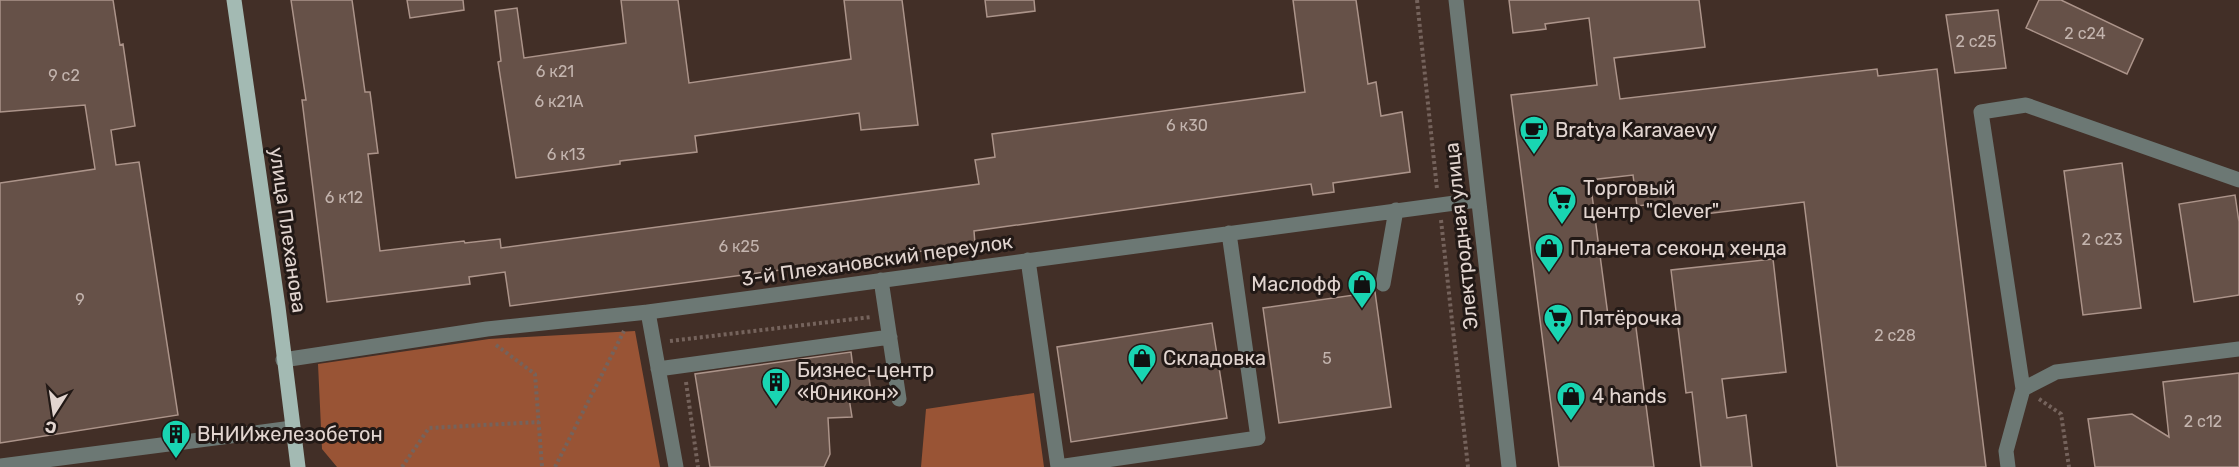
<svg xmlns="http://www.w3.org/2000/svg" width="2239" height="467" viewBox="0 0 2239 467" font-family="Rubik,sans-serif">
<rect width="100%" height="100%" fill="#422f27"/>
<path fill="#995435" d="M635,331L660,467H337L322,449L318,364L489,339Z
M1034,393L1044,467H921L926,409Z"/>
<path fill="#665148" stroke="#ac948a" stroke-width="1.5" d="M0,0H113L120,45L123,44L135,126L111,130L116,165L139,162L178,415L0,443V183L95,169L85,105L0,112Z
M291,0H352L365,92H370L378,153L368,154L380,251L464,241L465,243L500,239L501,248L979,184L975,160L995,157L992,134L1305,92L1293,0H1356L1368,84L1376,82L1381,116L1402,112L1410,172L1333,183L1334,192L1313,195L1311,184L974,231L975,244L510,306L505,272L469,277L470,284L327,302L302,100H306Z
M407,0H463L464,10L410,18Z
M621,0H678L689,83L851,59L844,0H902L918,125L861,130L859,113L695,136L697,152L620,161V164L516,178L498,62L501,61L495,11L517,8L524,58L626,43Z
M985,0H1034L1035,11L987,17Z
M1509,0H1699L1705,47L1614,58L1620,99L1877,69L1878,76L1937,69L1986,467H1837L1804,202L1663,219L1661,203L1637,206L1633,175L1590,180L1609,323L1635,320L1654,467H1559L1511,95L1597,85L1589,18L1545,24L1546,29L1513,33Z
M2039,0H2061L2143,39L2127,74L2026,28Z
M1998,10L2006,68L1955,73L1946,15Z
M2122,163L2141,308L2083,315L2064,171Z
M2235,195L2239,222V295L2194,302L2179,204Z
M1773,259L1786,372L1722,379L1727,418L1746,415L1752,467H1701L1692,392L1686,393L1671,270Z
M1375,292L1391,407L1279,423L1263,308Z
M1212,323L1227,418L1071,442L1057,347Z
M851,352L853,368L868,370L871,393L849,398L852,417L828,418L830,454L824,467H710L695,374Z
M2239,373V467H2095L2088,419L2132,414L2169,437L2163,382Z"/>
<g fill="none" stroke-linecap="round" stroke-linejoin="round">
<path stroke="#75635c" stroke-width="4" stroke-dasharray="3 3" stroke-linecap="butt" d="M1417,0L1437,189
M1441,220L1468,467
M670,341L871,317
M496,345L535,374L542,467
M686,382L698,467
M2039,399L2061,414L2069,467
M402,467L429,428L539,422
M555,467L624,331"/>
<path stroke="#6c7874" stroke-width="15" d="M1456,0L1509,467
M1028,260L1058,467L1258,438L1229,233
M881,280L899,399
M1383,284L1396,210
M648,312L676,467
M283,360L487,329L648,312L1477,200
M658,369L890,337
M2023,389L2056,372L2239,349
M0,466L292,428
M2008,467L2006,451L2023,389L1981,112L2026,105L2239,180"/>
<path stroke="#a3bab3" stroke-width="15" d="M234,0L278,307L298,467"/>
</g>
<defs>
<g id="cafe-pin" transform="scale(1.5)"><path d="M0 17L-7.5 6A9.5 9.5 0 1 1 7.5 6Z" fill="#19d5b2" stroke="#221916"/><path d="M-5.5-4.5H6V0H3Q3 3.5 0 3.5H-2.5Q-5.5 3.5-5.5 0ZM3-3.2v2h1.7v-2ZM-6 4.5H4V6H-6Z" fill="#111"/></g>
<g id="supermarket-pin" transform="scale(1.5)"><path d="M0 17L-7.5 6A9.5 9.5 0 1 1 7.5 6Z" fill="#19d5b2" stroke="#221916"/><path d="M-6-5.5h2.5l.6 2H6L4.5 2H-2.5L-4.4-4H-6ZM-1.5 3.2a1.3 1.3 0 1 0 .1 0ZM3 3.2a1.3 1.3 0 1 0 .1 0Z" fill="#111"/></g>
<g id="shop-pin" transform="scale(1.5)"><path d="M0 17L-7.5 6A9.5 9.5 0 1 1 7.5 6Z" fill="#19d5b2" stroke="#221916"/><path d="M-5-2.5h2.3a2.7 3.5 0 0 1 5.4 0H5L5.5 6h-11ZM-1.5-2.5h3a1.5 2.3 0 0 0-3 0Z" fill="#111"/></g>
<g id="building-pin" transform="scale(1.5)"><path d="M0 17L-7.5 6A9.5 9.5 0 1 1 7.5 6Z" fill="#19d5b2" stroke="#221916"/><path d="M-4-6H4V6H1V3H-1V6H-4ZM-2.5-4.3h1.7v1.8h-1.7ZM.8-4.3h1.7v1.8H.8ZM-2.5-1h1.7V.8h-1.7ZM.8-1h1.7V.8H.8Z" fill="#111"/></g>
</defs>
<g fill-rule="evenodd">
<use href="#cafe-pin" x="1534" y="130"/>
<use href="#supermarket-pin" x="1562" y="200"/>
<use href="#shop-pin" x="1549" y="248"/>
<use href="#shop-pin" x="1362" y="284"/>
<use href="#supermarket-pin" x="1558" y="318"/>
<use href="#shop-pin" x="1142" y="358"/>
<use href="#building-pin" x="776" y="382"/>
<use href="#shop-pin" x="1571" y="396"/>
<use href="#building-pin" x="176" y="434"/>
</g>
<g text-anchor="middle" dominant-baseline="central" stroke-width="6" stroke-linejoin="round" paint-order="stroke">
<g font-size="16" fill="#c3b4ae">
<text x="2085" y="33">2 с24</text>
<text x="1976" y="41">2 с25</text>
<text x="555" y="71">6 к21</text>
<text x="64" y="75">9 с2</text>
<text x="559" y="101">6 к21А</text>
<text x="1187" y="125">6 к30</text>
<text x="566" y="154">6 к13</text>
<text x="344" y="197">6 к12</text>
<text x="2102" y="239">2 с23</text>
<text x="739" y="246">6 к25</text>
<text x="80" y="299">9</text>
<text x="1895" y="335">2 с28</text>
<text x="1327" y="358">5</text>
<text x="2203" y="421">2 с12</text>
</g>
<g font-size="20" fill="#e2d5d0" stroke="#221916" text-anchor="start">
<text x="1555" y="130">Bratya Karavaevy</text>
<text x="1583" y="188">Торговый<tspan x="1583" dy="23">центр "Clever"</tspan></text>
<text x="1570" y="248">Планета секонд хенда</text>
<text x="1341" y="284" text-anchor="end">Маслофф</text>
<text x="1579" y="318">Пятёрочка</text>
<text x="1163" y="358">Складовка</text>
<text x="797" y="370">Бизнес-центр<tspan x="797" dy="23">«Юникон»</tspan></text>
<text x="1592" y="396">4 hands</text>
<text x="197" y="434">ВНИИжелезобетон</text>
</g>
<g font-size="20" fill="#e2d5d0" stroke="#221916">
<text transform="translate(288 230) rotate(82)">улица Плеханова</text>
<text transform="translate(1461 236) rotate(-96)">Электродная улица</text>
<text transform="translate(877 260) rotate(-8)">3-й Плехановский переулок</text>
</g>
</g>
<g transform="translate(54 413) rotate(192)" stroke="#221916" stroke-width="4.5" paint-order="stroke">
<path d="M0-4.5L10 22L0 15L-10 22Z" fill="#e2d5d0"/>
<text y="-9" font-size="16" font-weight="bold" text-anchor="middle" fill="#e2d5d0">С</text>
</g>
</svg>
